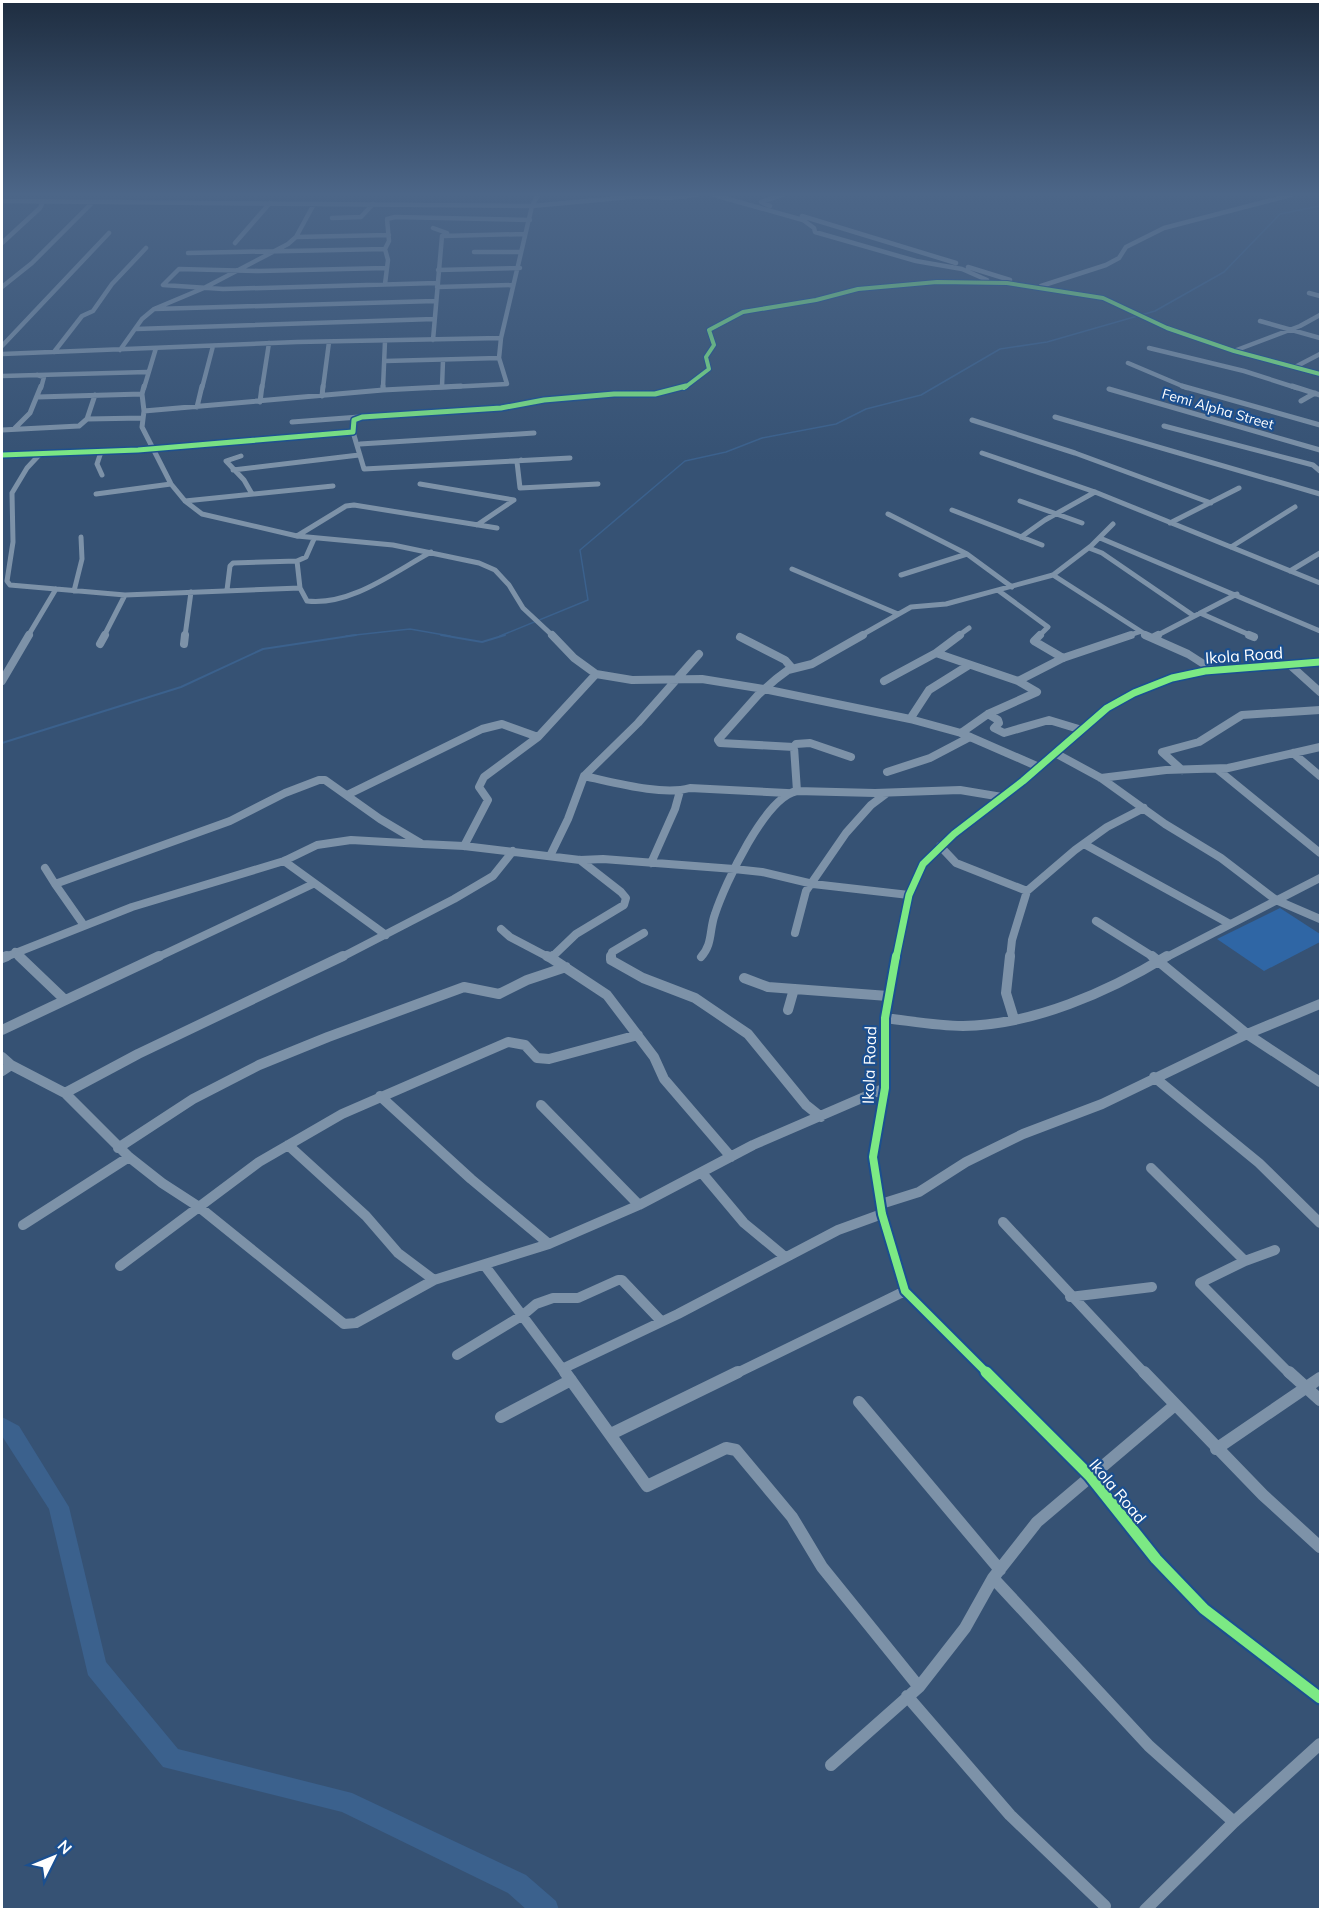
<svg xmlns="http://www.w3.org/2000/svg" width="1322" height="1911" viewBox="0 0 1322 1911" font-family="Mulish,sans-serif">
<rect width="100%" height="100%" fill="#365274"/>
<path fill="#2f66a5" d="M1280,908L1320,934V942L1264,971L1217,939Z"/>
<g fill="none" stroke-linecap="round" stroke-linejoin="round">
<path stroke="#3b618d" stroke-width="1.5" d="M346,636L410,629L450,636
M500,636L588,600L580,550L685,461L726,452L762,438L836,424L866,409L921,395L1000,349L1047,342L1155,311L1224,272L1280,214L1320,206"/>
<path stroke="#3b618d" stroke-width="2" d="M441,635L482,642L505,635
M2,743L181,687L263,649L356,635"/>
<path fill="#3b618d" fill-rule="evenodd" d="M2,1417L19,1426L69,1507L106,1662L178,1749L352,1793L526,1875L556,1901L559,1910H527L508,1893L342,1812L163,1767L88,1675L49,1509L2,1436Z"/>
<path stroke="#7d92a8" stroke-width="4.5" d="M714,195L803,220L814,228L815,232L916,261L962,269L987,280
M2,201L532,206L641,196L668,198L696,195
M770,206L761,202L782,195
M802,216L956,263
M332,218L361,217L373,204
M433,228L447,233
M296,237L389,235
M2,243L40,208L43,202
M235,243L270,203
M474,252H521
M188,253L385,249
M968,267L1010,280
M386,268L259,271L179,269L163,285L223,289L437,283
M438,270L520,268
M385,284L388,260L385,249L389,241L387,219L395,217L530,220
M1041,286L1106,265L1119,258L1126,247L1164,228L1291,195
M2,287L32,263L92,203
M437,287L513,285
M1309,293L1320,296
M154,309L435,301
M1260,321L1320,338
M136,329L434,319
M433,340L442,236L525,234
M2,346L109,233
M1149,348L1244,371L1297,388
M120,350L142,319L154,309L204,288L288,244L296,237L314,204
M1234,351L1300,326L1320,315
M54,352L82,316L93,311L112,284L146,248
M2,354L297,342L501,338
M385,361L499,358
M1128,363L1187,388
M1295,367L1320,354
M37,375L44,377L41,388
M2,376L147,372
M442,387L443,360
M144,388L156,348
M202,388L213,346
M262,388L269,343
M323,388L329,342
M383,388L385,341
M430,388L507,384L499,358L501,338L532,206L538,195
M684,388L709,369L706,357L714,345L709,330L743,312L816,300L858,289L937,282L1007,283L1103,298L1167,328L1234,351L1320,374"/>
<path stroke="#7d92a8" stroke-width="5" d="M144,386L142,394L144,411L142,427L171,484L185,501L202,514L297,536L393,545L479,563L495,570L509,585L523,608L553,636
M1182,386L1320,425
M1292,386L1320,395
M1109,389L1320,450
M383,390V386
M322,396L323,386
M37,397L142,394
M1301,401L1315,393
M260,402L262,386
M197,407L202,386
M144,411L383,390L461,386
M1055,417L1320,494
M87,419L143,418
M972,420L1075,453L1211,503
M292,422L359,417
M1164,426L1313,465L1320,471
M15,428L30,413L41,386
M2,430L79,426L87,419L95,395
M353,432L364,469L570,458
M360,444L534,433
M101,452L97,464L102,475
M41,453L27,468L12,493L13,542L7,581L10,585L125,595L300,588L307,601C351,606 394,572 431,552
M982,453L1095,492L1320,583
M2,455L138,450L353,432L354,420L362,417L501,408L544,400L614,394H655L686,386
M241,456L226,461L244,480L252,494
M521,460L517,462L520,488L598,484
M233,470L359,455
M420,484L514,500L477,525
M96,494L171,484
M185,501L333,486
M1020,501L1082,523
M952,510L1042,545
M888,514L967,554L1012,587
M1170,523L1239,488
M297,536L346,506L354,505L497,528
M1021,537L1045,520L1095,492
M1100,538L1320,631
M1231,547L1295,507
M1089,548L1102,553L1194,616
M792,569L898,614
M1290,571L1320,553
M901,575L967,554
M1053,575L1148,636
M300,588L297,561L306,557L314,539
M227,590L230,566L233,563L297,561
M74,591L82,559L81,537
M999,591L1048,627L1039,636
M1200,613L1252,636
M28,636L56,589
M104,636L125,595
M185,636L191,592
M860,636L911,607L946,604L1053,575L1091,546L1113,524
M958,636L969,628
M1127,636L1139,632
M1156,636L1237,594"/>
<path stroke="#7d92a8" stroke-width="8" d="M552,635L574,658L596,674L632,680L702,679L764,689L910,719L961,733L1039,767
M1040,635L1034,641L1063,658
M1145,635L1188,654L1213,670
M1249,635L1254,637
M740,637L785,660L792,668
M1152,638L1158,635
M100,644L105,635
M184,644L185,635
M936,653L1018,681L1037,692L988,714L961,733
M1290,665L1320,692
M2,681L29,635
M884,681L936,653L960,635
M1018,681L1063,658L1131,635
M988,714L998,720L999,723L994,728L1004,733L1049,720L1082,730
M910,719L929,690L969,665
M794,747L720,743L718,740L758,695L776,679L788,670L812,664L863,635
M1055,753L1101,778L1165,824L1221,858L1276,900L1320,919
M1293,753L1320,776
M1217,769L1320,853
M1182,770L1162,752L1199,742L1242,715L1320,710
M887,772L930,758L970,737
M584,776C613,782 662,796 690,788L787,793
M1101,778L1166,770L1228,768L1320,747
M797,791L794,747L796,744L810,743L851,757
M347,795L482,729L502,724L538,737
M1084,844L1230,924
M464,846L488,800L479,787L484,777L538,737L596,674
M940,846L956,863L1027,891
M550,856L568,819L584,776L638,723L699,654
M284,861L386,935
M651,863L675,809L680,791
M45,868L55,884
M1096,921L1155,958
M83,924L55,884L230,821L285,793L319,780H325L380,819L422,844L464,846L580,860L603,859L734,869L762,872L813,884L909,895
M501,929L510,937L550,958
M795,933L806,891L846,833L871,805L887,793
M15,952L21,958
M701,957C713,944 709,930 715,914C725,884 765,797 797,791L875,793L960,790L1002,797
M3,958L132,907L284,861L317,845L351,840L422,844
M156,958L313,884
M340,958L454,899L493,876L513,851
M551,958L576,934L624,905L626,898L621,892L580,860
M611,958L612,952L644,933
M896,958L909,895L923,864L954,834L1023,781L1107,708L1134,693L1172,678L1205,671L1320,662
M1010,958L1012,940L1027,891L1075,850L1107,827L1144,808
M1165,958L1320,878"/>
<path stroke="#7d92a8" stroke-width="10" d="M19,956L64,999
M547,956L551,958
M553,956L551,958L607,995L654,1057L664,1079L731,1157
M611,956V960L643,978L695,998L748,1034L806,1105L821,1117
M896,956L885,1018V1088L873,1157L882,1214L905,1291L988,1374
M1010,956L1006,993L1014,1019
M1152,956L1247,1034L1320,1082
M2,958L7,956
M744,978L768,987L888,996
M788,1010L794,989
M885,1018C911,1021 937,1026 963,1026C1033,1025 1108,992 1167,956
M2,1030L159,956
M2,1057L11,1065L65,1093L129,1157L162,1183L199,1207L344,1324L356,1323L434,1280L549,1244L639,1205L753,1145L885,1088
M2,1071L11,1065
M1154,1077L1259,1163L1320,1223
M65,1093L138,1054L343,956
M380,1096L471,1179L549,1244
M541,1105L639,1205
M288,1145L366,1216L398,1253L434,1280
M118,1148L193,1099L259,1065L328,1037L464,987L499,994L527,980L566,967
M1151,1168L1245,1261
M702,1173L744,1223L784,1256
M881,1204L919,1192L966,1162L1023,1134L1102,1104L1247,1034L1320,1004
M1003,1222L1145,1374
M23,1225L129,1157
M1275,1250L1245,1261L1200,1283L1290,1374
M120,1266L259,1162L342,1114L508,1042L525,1045L537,1058L549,1059L638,1035
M485,1266L566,1374
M1070,1297L1152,1287
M457,1355L523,1315L536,1304L553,1298H578L618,1280H622L661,1321
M562,1369L678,1314L838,1230L882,1214
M735,1374L905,1291"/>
<path stroke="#7d92a8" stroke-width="12" d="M565,1372L647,1486L726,1448L736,1450L792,1517L822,1567L919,1687
M986,1372L1090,1476L1156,1559L1204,1609L1320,1698
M1144,1372L1263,1495L1320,1547
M1289,1372L1320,1400
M859,1402L1000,1570
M501,1417L571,1380
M611,1434L738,1372
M1216,1449L1320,1378
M993,1578L1149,1746L1234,1822
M907,1696L1010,1815L1105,1906
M831,1765L919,1687L965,1628L993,1578L1037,1522L1175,1405
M1145,1910L1234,1822L1320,1744"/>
<g stroke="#1b4f8f" stroke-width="6">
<path id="cycleway-far4" d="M684,388L709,369L706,357L714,345L709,330L743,312L816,300L858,289L937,282L1007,283L1103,298L1167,328L1234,351L1320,374"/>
</g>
<g stroke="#1b4f8f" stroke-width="8">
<path id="cycleway-far3" d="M2,455L138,450L353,432L354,420L362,417L501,408L544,400L614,394H655L686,386"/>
</g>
<g stroke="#1b4f8f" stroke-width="10">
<path id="cycleway-far2" d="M896,958L909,895L923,864L954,834L1023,781L1107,708L1134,693L1172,678L1205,671L1320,662"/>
</g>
<g stroke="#1b4f8f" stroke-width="12">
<path id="cycleway-far1" d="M896,956L885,1018V1088L873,1157L882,1214L905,1291L988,1374"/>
</g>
<g stroke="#1b4f8f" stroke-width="15">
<path id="cycleway" d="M986,1372L1090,1476L1156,1559L1204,1609L1320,1698"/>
</g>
<use href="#cycleway-far4" stroke="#7ce984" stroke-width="4"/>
<use href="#cycleway-far3" stroke="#7ce984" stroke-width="5"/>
<use href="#cycleway-far2" stroke="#7ce984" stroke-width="7"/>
<use href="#cycleway-far1" stroke="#7ce984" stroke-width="8"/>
<use href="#cycleway" stroke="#7ce984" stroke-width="11"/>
</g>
<linearGradient id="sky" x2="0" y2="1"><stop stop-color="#1e2d40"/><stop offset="0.42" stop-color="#4c6688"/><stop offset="1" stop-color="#4c6688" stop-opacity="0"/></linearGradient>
<rect width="1322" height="462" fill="url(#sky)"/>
<g text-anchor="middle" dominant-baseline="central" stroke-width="4.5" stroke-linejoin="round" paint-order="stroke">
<g font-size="14" fill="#fff" stroke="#1b4f8f">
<text transform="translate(1218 409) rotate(16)">Femi Alpha Street</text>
</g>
<g font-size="16" fill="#fff" stroke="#1b4f8f">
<text transform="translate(1244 655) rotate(-4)">Ikola Road</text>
<text transform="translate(869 1065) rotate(-88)">Ikola Road</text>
<text transform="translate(1118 1491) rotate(50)">Ikola Road</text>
</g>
</g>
<rect width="1322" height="1911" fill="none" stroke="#ffffff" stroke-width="6"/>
<g transform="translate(54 1857) rotate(47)" stroke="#1b4f8f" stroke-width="4.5" paint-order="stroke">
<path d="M0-4.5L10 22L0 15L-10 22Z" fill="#ffffff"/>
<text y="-9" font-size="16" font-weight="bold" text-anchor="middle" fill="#ffffff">N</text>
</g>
</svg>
